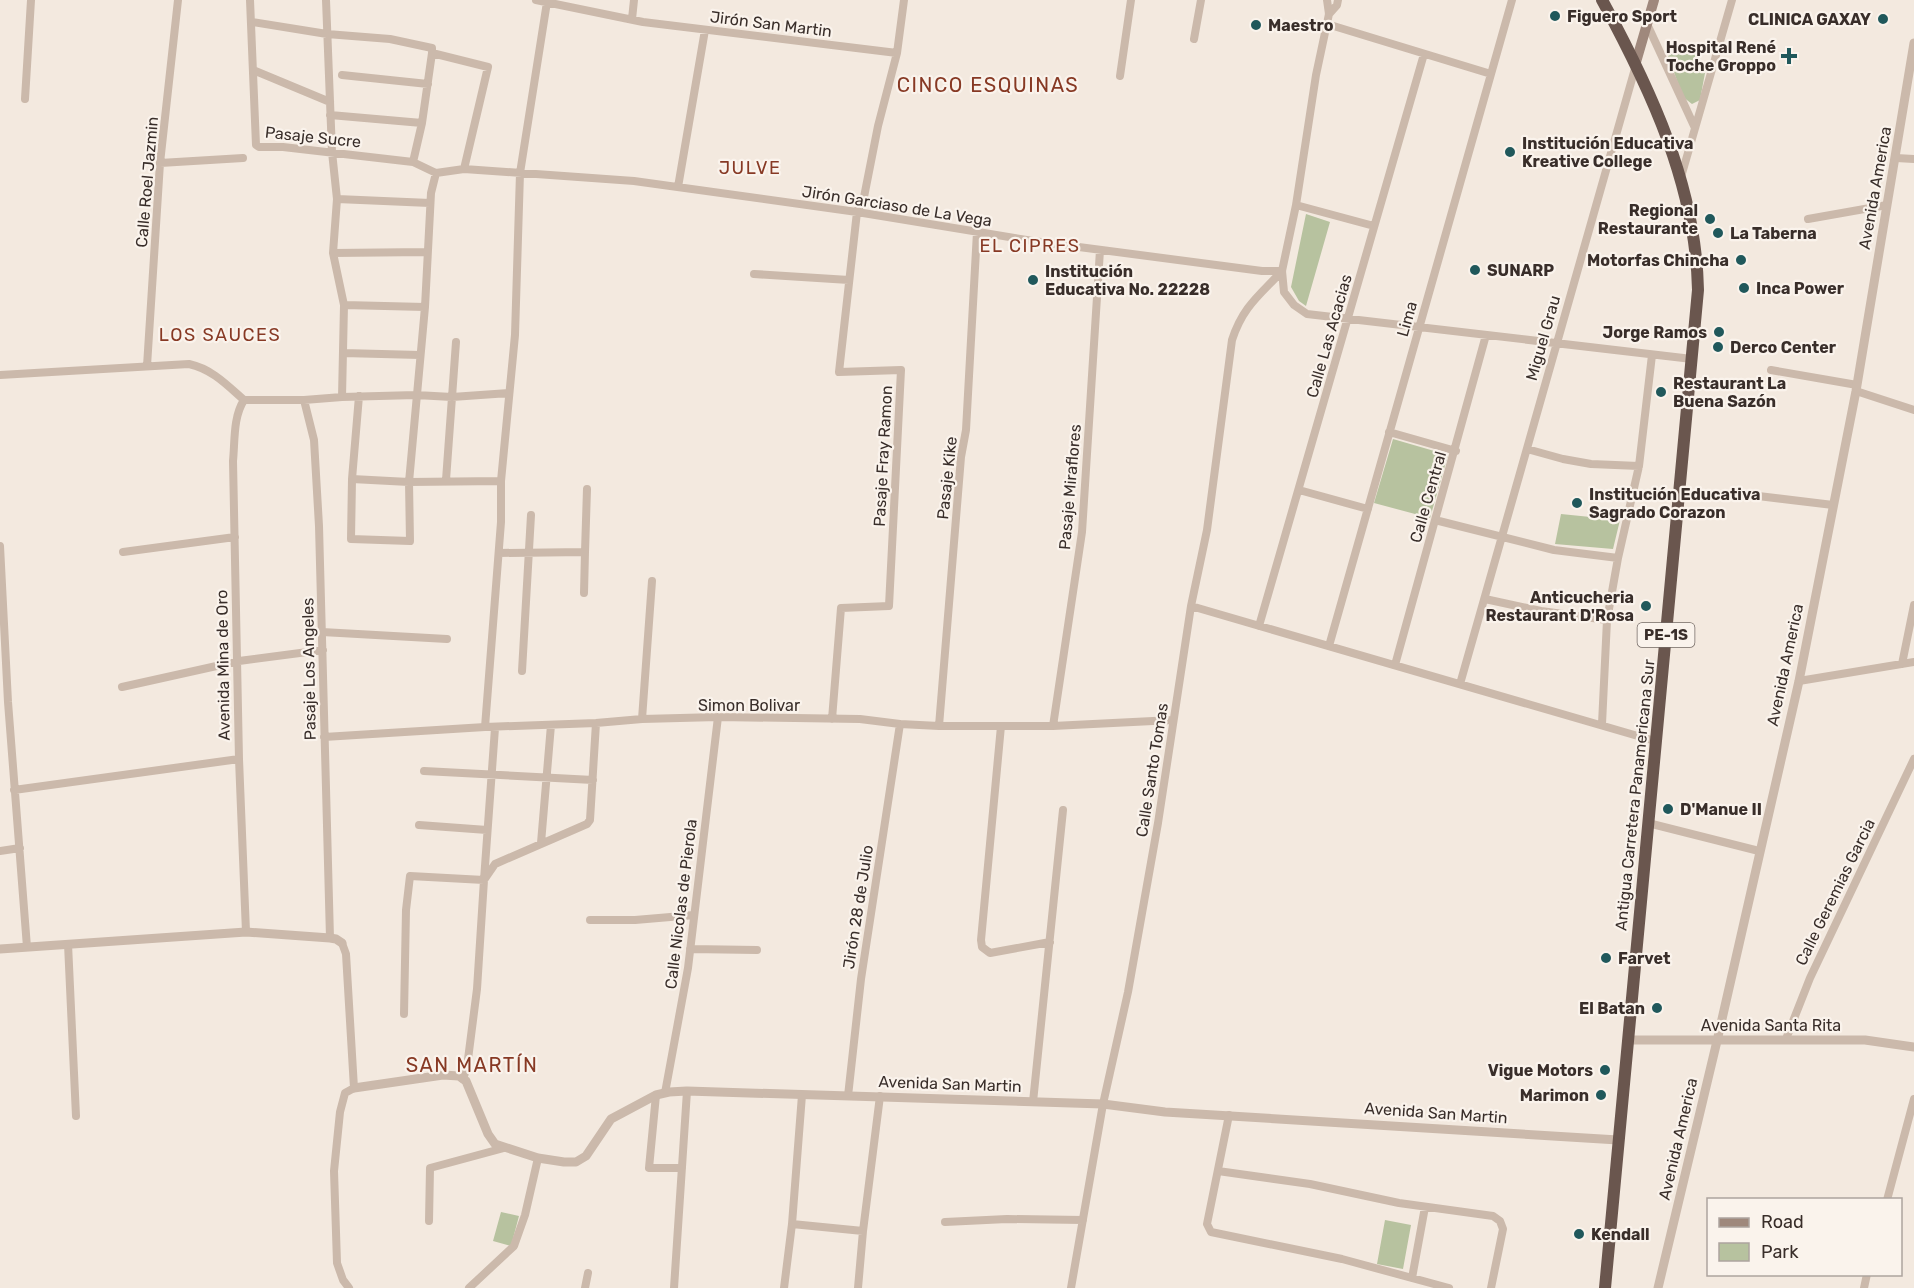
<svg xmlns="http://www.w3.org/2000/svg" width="1914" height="1288" viewBox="0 0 1914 1288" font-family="Rubik,sans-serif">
<rect width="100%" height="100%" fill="#f3e9df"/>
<path fill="#b7c29f" d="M1689,44L1705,73L1700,100L1692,104L1683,97L1668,56Z
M1306,214L1330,222L1306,306L1299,301L1291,287Z
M1393,439L1448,455L1430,518L1374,503Z
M1561,514L1620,520L1613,549L1555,544Z
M501,1212L519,1216L511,1246L493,1241Z
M1385,1220L1411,1225L1403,1269L1377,1264Z"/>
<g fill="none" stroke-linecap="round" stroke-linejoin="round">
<path stroke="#cbb9ab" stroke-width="8" d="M250,0L256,145L259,147H283L413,162L436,173
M326,0L332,152L337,199L333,253L344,305L342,397
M536,0L643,22L897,53
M1327,0L1329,14L1316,75L1296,205L1282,271L1284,292L1294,305L1307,314L1692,359
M1329,14L1337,5L1338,0
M632,19L634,0
M252,22L327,34L390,39L432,48V53L488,67L464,169
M1327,24L1491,74
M1647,24L1695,128
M1194,39L1201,0
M253,70L330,102
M342,75L428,84
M1120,76L1131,0
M25,99L31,0
M330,115L422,123
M1896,158L1914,159
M413,162L422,123L432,53
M160,163L243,158
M436,173L464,169L634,181L857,212L1033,241L1262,271H1282
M1681,177L1732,0
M678,187L705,30
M337,199L430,203
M1296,205L1374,226
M1808,219L1887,205
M333,253L427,252
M754,274L849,280
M344,305L425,307
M343,353L420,355
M147,366L160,163L178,0
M1771,370L1857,385
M0,375L189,364C212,369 227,385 244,400
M1856,391L1914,410
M359,396L352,479L351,539L410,541L409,482L425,307L431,193L436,173
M244,400C233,417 235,441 233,461L239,759L246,932
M244,400H304L342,397L416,395L452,397L509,393
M304,400L314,440L319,526L330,938
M1389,432L1456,451
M1527,449L1563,459L1591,464L1639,466
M352,479L409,482L501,481
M446,480L456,342
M1299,490L1368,509
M1750,495L1833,505
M1435,520L1554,550L1618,558
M0,546L8,702L27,947
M123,552L235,537
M499,553L585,552L587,489
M584,593L585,552
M1485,599L1541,611L1607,620
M1191,606L1655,741
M1259,626L1424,54
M322,632L447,639
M1329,646L1512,0
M1902,664L1914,605
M1395,665L1486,335
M522,671L531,515
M1799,681L1914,662
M1460,684L1636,65
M122,687L239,661L323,650
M642,719L652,581
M832,719L841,608L889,606L901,370L839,372L857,212L864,197L878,126L897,53L904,0
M1602,724L1607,620L1618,558L1639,466L1652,355
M939,726L961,457L966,430L977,232
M1001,726L981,940L982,947L990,953L1050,942
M1053,726L1082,532L1100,250
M485,727L501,522V481L515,335L520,173L547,2
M324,737L485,727L596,723L642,719L718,717L860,719L900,724L939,726H1053L1173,720
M424,771L593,780
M14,790L239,759
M1648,823L1759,851
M419,825L487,830
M541,843L551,725
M0,851L20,848
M590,920H635L694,915
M342,943L346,954L354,1088L345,1093L340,1112L334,1171L337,1263L343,1280L349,1288
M68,944L76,1116
M690,949L757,950
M404,1014L406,910L410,876L484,880L495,728
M1786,1039L1810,978L1914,759
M463,1079L467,1067L477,989L484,880L495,864L587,824L590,820L596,723
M665,1093L688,968L718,717
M656,1095L649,1168H682
M848,1096L861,979L900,724
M1033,1102L1063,810
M1229,1115L1207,1224L1211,1232L1342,1259L1449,1288
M1218,1171L1310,1184L1399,1203L1493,1216L1500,1221L1503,1229L1491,1288
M1887,1200L1914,1099
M429,1221L430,1168L504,1148
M945,1222L1007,1219L1083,1220
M792,1224L863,1231
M1412,1278L1425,1207
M469,1288L514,1246L525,1215L538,1158
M585,1288L588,1273
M674,1288L687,1091
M784,1288L792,1224L802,1095
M858,1288L863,1231L880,1096
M1071,1288L1103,1104L1128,992L1158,823L1191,606L1207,530L1232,340C1243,306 1260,295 1282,271
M1864,1288L1867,1274"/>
<path stroke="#cbb9ab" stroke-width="9" d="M0,949L246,932L330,938L336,939L342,943
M1628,1040H1865L1914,1047
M354,1088L443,1075L459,1076L466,1081L488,1134L495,1144L538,1158L564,1162H576L586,1156L611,1119L656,1095L669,1092L687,1091L1103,1104L1165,1112L1618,1140
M1658,1288L1717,1041L1799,681L1856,391L1914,43"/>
<path stroke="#9f887c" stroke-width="10" d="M1636,62L1654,0"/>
<path stroke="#6a564e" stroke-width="12" d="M1602,0C1651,90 1696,186 1698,290L1605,1288"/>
</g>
<g fill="#20585b" stroke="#faf3ec" stroke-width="2">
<circle cx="1555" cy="16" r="6"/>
<circle cx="1883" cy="19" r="6"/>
<circle cx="1256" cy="25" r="6"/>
<path d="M1786 47h6v6h6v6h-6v6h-6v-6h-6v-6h6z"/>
<circle cx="1510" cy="152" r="6"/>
<circle cx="1710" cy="219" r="6"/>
<circle cx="1718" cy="233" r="6"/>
<circle cx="1741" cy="260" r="6"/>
<circle cx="1475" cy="270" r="6"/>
<circle cx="1033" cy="280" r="6"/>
<circle cx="1744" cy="288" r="6"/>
<circle cx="1719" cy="332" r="6"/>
<circle cx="1718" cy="347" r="6"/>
<circle cx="1661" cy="392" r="6"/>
<circle cx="1577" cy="503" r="6"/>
<circle cx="1646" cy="606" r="6"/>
<circle cx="1668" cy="809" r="6"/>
<circle cx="1606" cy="958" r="6"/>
<circle cx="1657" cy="1008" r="6"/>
<circle cx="1605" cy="1070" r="6"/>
<circle cx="1601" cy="1095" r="6"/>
<circle cx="1579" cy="1234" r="6"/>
</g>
<g text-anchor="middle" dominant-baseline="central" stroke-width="4.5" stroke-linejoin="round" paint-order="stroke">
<rect fill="#faf3ec" stroke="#736964" stroke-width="1.5" x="1637.5" y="623" width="57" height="24" rx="4.5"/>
<g font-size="15" font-weight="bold" fill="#392e2a">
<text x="1666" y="635">PE-1S</text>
</g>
<g font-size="16" font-weight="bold" fill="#392e2a" stroke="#faf3ec" text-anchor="start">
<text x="1567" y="16">Figuero Sport</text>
<text x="1871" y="19" text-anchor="end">CLINICA GAXAY</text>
<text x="1268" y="25">Maestro</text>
<text x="1776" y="47" text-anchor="end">Hospital René<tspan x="1776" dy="18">Toche Groppo</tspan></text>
<text x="1522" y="143">Institución Educativa<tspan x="1522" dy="18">Kreative College</tspan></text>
<text x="1698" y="210" text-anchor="end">Regional<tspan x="1698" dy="18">Restaurante</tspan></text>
<text x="1730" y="233">La Taberna</text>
<text x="1729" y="260" text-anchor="end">Motorfas Chincha</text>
<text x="1487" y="270">SUNARP</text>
<text x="1045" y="271">Institución<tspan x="1045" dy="18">Educativa No. 22228</tspan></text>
<text x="1756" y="288">Inca Power</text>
<text x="1707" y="332" text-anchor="end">Jorge Ramos</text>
<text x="1730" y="347">Derco Center</text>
<text x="1673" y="383">Restaurant La<tspan x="1673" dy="18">Buena Sazón</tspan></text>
<text x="1589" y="494">Institución Educativa<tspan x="1589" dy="18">Sagrado Corazon</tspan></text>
<text x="1634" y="597" text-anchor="end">Anticucheria<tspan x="1634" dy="18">Restaurant D'Rosa</tspan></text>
<text x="1680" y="809">D'Manue II</text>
<text x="1618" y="958">Farvet</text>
<text x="1645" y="1008" text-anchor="end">El Batan</text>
<text x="1593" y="1070" text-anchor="end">Vigue Motors</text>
<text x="1589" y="1095" text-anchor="end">Marimon</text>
<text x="1591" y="1234">Kendall</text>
</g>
<g font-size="16" fill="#392e2a" stroke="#faf3ec">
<text transform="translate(771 24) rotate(7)">Jirón San Martin</text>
<text transform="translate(313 137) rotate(6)">Pasaje Sucre</text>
<text transform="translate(147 182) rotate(-85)">Calle Roel Jazmin</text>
<text transform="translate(1875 188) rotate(-80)">Avenida America</text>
<text transform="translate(897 206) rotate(9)">Jirón Garciaso de La Vega</text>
<text transform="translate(1407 319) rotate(-74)">Lima</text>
<text transform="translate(1329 336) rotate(-74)">Calle Las Acacias</text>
<text transform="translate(1543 338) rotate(-74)">Miguel Grau</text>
<text transform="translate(883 456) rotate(-87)">Pasaje Fray Ramon</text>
<text transform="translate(947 478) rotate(-84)">Pasaje Kike</text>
<text transform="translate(1070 487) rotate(-85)">Pasaje Miraflores</text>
<text transform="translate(1428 497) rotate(-74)">Calle Central</text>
<text transform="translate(223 665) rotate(-91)">Avenida Mina de Oro</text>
<text transform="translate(1785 665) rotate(-78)">Avenida America</text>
<text transform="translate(309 669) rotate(-91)">Pasaje Los Angeles</text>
<text x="749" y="705">Simon Bolivar</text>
<text transform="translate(1152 770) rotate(-81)">Calle Santo Tomas</text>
<text transform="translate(1635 795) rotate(-84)">Antigua Carretera Panamericana Sur</text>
<text transform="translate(1835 892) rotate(-64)">Calle Geremias Garcia</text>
<text transform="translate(681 904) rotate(-83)">Calle Nicolas de Pierola</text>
<text transform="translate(858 907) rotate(-81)">Jirón 28 de Julio</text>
<text x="1771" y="1025">Avenida Santa Rita</text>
<text transform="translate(950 1084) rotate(2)">Avenida San Martin</text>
<text transform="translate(1436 1113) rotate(4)">Avenida San Martin</text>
<text transform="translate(1678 1139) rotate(-77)">Avenida America</text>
</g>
<g font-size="18" letter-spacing="1.5" fill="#873924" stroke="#faf3ec">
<text x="750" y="168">JULVE</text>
<text x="1030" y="246">EL CIPRES</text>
<text x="220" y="335">LOS SAUCES</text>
</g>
<g font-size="20" letter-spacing="1.5" fill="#873924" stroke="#faf3ec">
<text x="988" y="85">CINCO ESQUINAS</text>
<text x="472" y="1065">SAN MARTÍN</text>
</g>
</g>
<rect x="1707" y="1198" width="195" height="78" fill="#faf3ec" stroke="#ada49e" stroke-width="1.5"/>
<rect x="1719" y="1218" width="30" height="9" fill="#9f887c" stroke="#ada49e" stroke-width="1.5"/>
<text x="1761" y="1228" font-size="18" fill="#392e2a">Road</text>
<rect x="1719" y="1243" width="30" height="18" fill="#b7c29f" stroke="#ada49e" stroke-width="1.5"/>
<text x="1761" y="1258" font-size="18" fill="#392e2a">Park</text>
</svg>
